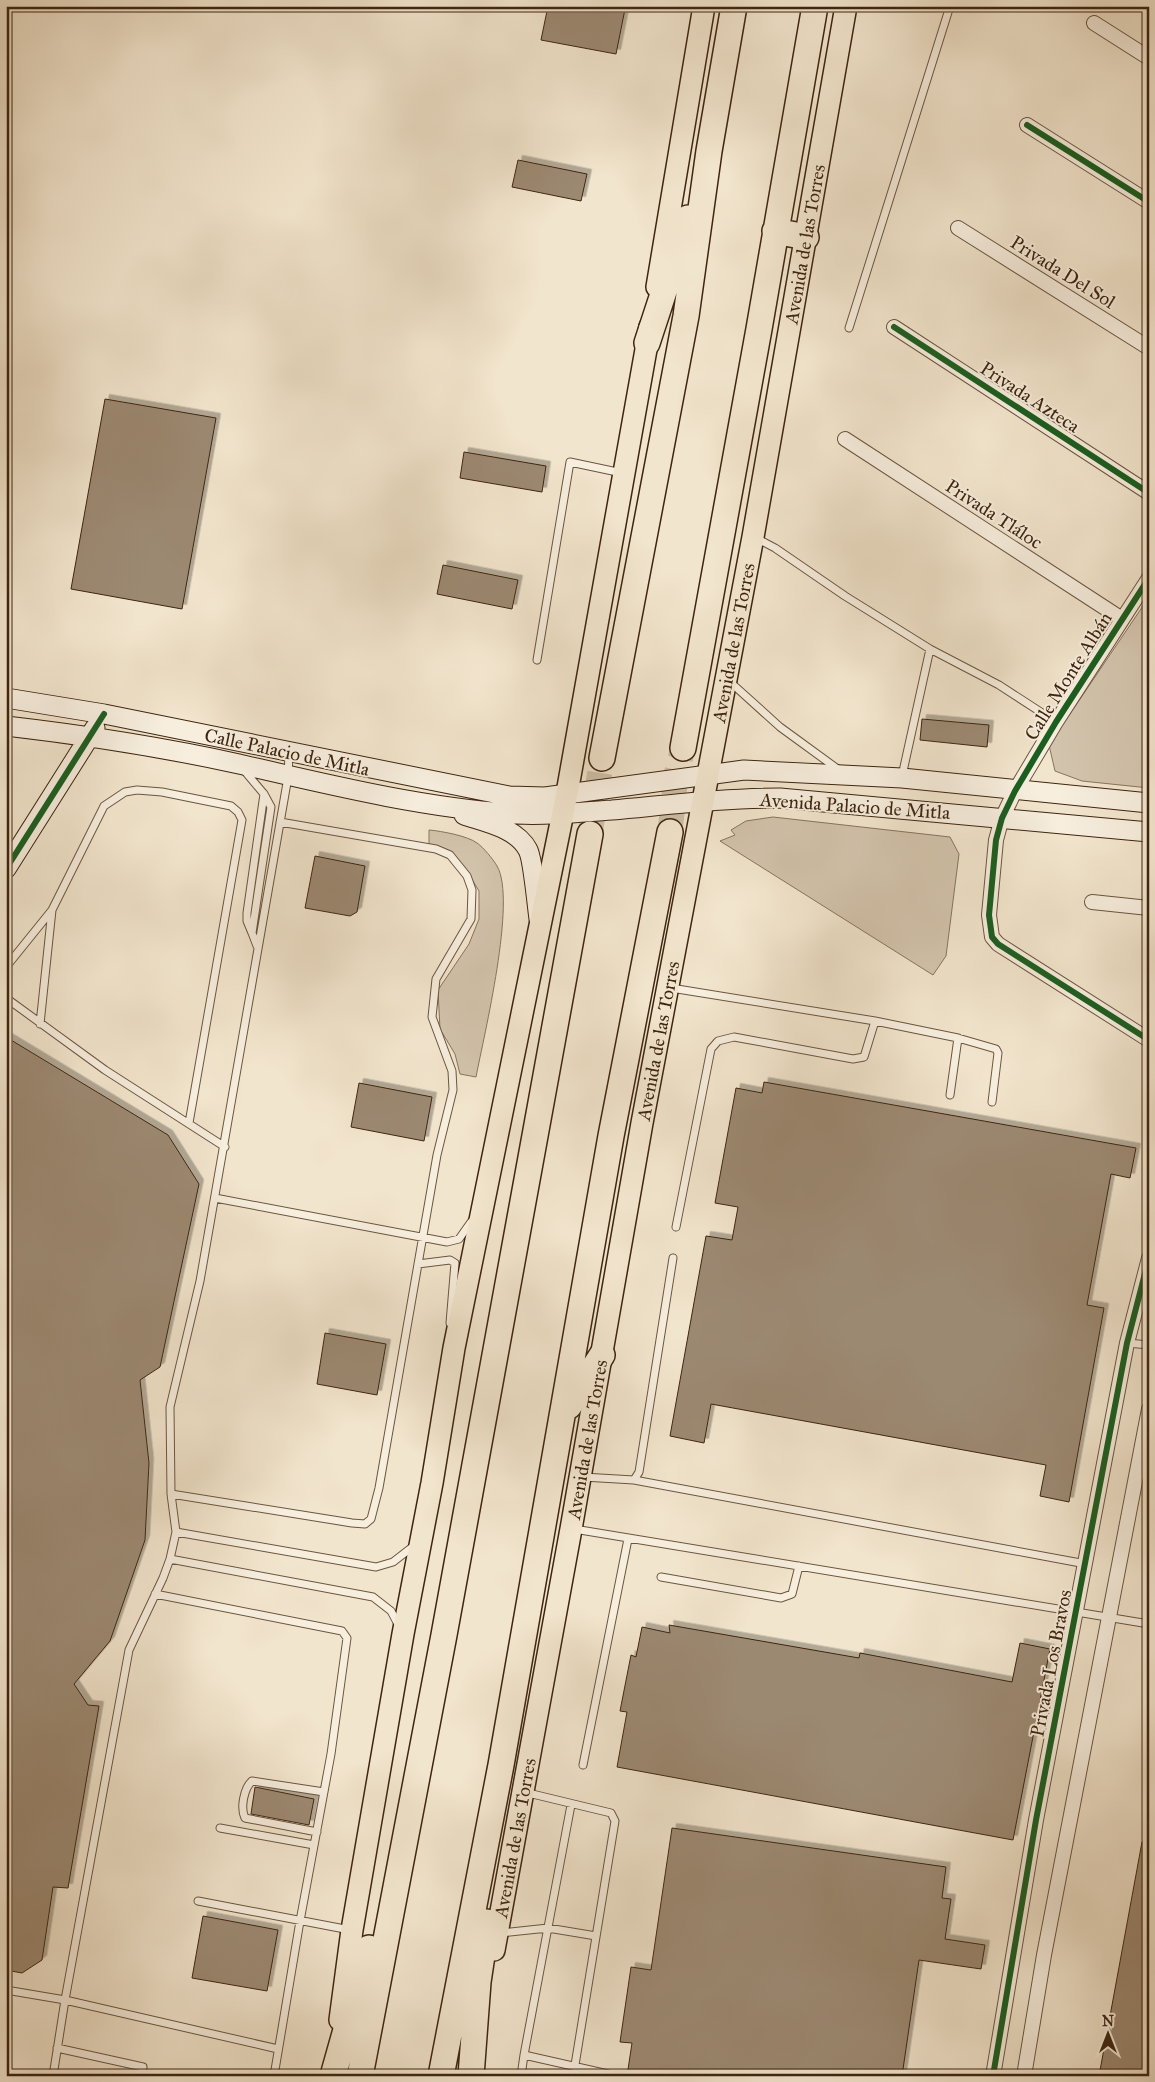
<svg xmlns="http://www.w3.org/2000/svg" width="1155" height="2082" viewBox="0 0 1155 2082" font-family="'IM FELL Great Primer',serif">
<defs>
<filter id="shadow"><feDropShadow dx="4.5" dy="-4.5" stdDeviation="0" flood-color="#0004"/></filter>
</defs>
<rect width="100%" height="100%" fill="#f2e5cd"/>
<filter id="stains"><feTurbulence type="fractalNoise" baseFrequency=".004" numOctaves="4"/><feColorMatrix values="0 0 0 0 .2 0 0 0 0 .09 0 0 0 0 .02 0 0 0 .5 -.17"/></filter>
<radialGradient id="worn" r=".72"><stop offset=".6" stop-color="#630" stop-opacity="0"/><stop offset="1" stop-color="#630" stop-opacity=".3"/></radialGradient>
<path fill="#d3c4ad" stroke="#88745e" d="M1149,597V788L1082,781L1055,771L1049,745Z
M773,817L950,837L959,854L946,956L933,975L720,841L735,835L731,830L746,821Z
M429,830C441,831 468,836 477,843C483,847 493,859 497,866C517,900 484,1035 476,1077L460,1074L455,1054L440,1029L438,990L469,944L479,919V891L464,866L448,850L429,844Z"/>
<path fill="#9c8972" stroke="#3e2510" filter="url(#shadow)" d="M548,6H610L625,9L616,54L541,40Z
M518,160L587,174L581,201L512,187Z
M105,399L216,418L182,609L71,589Z
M464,452L546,466L542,492L460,478Z
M443,565L518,580L512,609L437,594Z
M922,719L989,725L987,747L920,740Z
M315,856L365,866L357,912L350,916L305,908Z
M6,1037L168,1135L199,1184L160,1367L140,1380L149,1463L145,1540L110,1641L74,1684L88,1705L99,1706L68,1888L53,1887L42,1960L22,1973L6,1970Z
M764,1082L1136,1148L1130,1178L1111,1174L1087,1305L1104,1308L1069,1502L1040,1496L1046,1465L711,1404L704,1443L670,1436L706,1236L732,1240L738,1207L715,1203L736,1088L762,1093Z
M359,1083L432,1097L424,1141L351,1127Z
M325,1333L386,1344L377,1395L317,1384Z
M669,1625L859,1658L860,1653L1012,1682L1020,1643L1050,1649L1013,1840L617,1767L627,1712L620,1711L631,1655L636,1657L642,1627L670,1633Z
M255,1787L314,1799L309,1825L251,1814Z
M672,1828L946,1867L942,1898L951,1899L945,1939L985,1945L981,1969L919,1960L902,2076H627L632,2043L620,2042L631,1967L651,1970Z
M1142,1842L1149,1843V2076H1099Z
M203,1916L278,1930L267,1991L192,1978Z"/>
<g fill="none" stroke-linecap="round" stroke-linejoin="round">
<path stroke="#cebfa7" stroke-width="25" stroke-dasharray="25 12" stroke-linecap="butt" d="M670,832L676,775L683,748
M590,834L602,758"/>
<g stroke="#6b553f" stroke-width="9">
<path id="lane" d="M849,328L950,6
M756,538L775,548L845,596L930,649L999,685L1056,722
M537,660L570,462L622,473
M729,681L780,727L839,770
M243,769L264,794L271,807L252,933L257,946
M902,776L930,649
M252,933L247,921V913L264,794
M6,967L52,910
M671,988L875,1021
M6,998L105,1070L225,1147
M40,1024L52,910L104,806L125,792L137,790L162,792L231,806L238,812L242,820L189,1123
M958,1038L996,1049L998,1053L992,1102
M215,1198L447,1242L459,1239L471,1222
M676,1227L711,1049L718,1041L734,1037L853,1059L864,1057L875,1021L958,1038L950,1095
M418,1264L450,1260L455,1263L450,1323
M1127,1343L1149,1345
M583,1477L634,1480L639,1472L673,1258
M634,1480L1086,1564
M171,1494L352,1523L365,1524L371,1519L379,1488L437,1155L453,1090L452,1071L432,1017L436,979L471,919L472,890L467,876L450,855L436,849L280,822
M574,1529L1149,1624
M176,1532L376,1567L393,1562L415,1545
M170,1559L373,1597L391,1611L399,1626
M661,1577L781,1598L792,1594L799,1566
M155,1594L342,1631L347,1638L331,1754L300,1921L274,2076
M583,1765L628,1539
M524,1792L611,1813L615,1821L575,2065
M220,1828L314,1845
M317,1832L245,1818C240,1808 244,1788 252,1781L324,1792
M198,1901L350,1930
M500,1933L548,1928L596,1936
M6,1990L65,2000L129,1650L163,1578L170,1559L176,1532L171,1494L170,1407L200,1281L288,777L289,754
M57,2048L143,2067L142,2076
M524,2055L571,1805
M53,2076L65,2000L278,2049
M521,2076L524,2055L617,2076"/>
</g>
<g stroke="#6b553f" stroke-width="16">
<path id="street" d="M1094,23L1149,58
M1027,125L1149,202
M958,228L1149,348
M894,327L1149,493
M845,439L1122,619
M1149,578L1056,722L1015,791L1002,818L996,840L989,915L992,937L998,944L1149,1040
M1092,902L1149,908
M993,2076L1036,1820L1127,1343L1149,1258
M1024,2076L1044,1955L1149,1409"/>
</g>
<g stroke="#3e2510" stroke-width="21">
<path id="secondary" d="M6,698L104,714L509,796L545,797L744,770L902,778L1149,803
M6,726C84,735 162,747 239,764C330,785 424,808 517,814C549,816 580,812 612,810C668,805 724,798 780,798L1149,832
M464,815C485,822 517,828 528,850C533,859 537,905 539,919
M6,869L95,728"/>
</g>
<g stroke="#3e2510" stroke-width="24">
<g id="primary">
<path d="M657,287L704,6"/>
<path id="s1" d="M494,1950L571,1529L642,1123L753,537L846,6"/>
<path d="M340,2020L352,1930L403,1634L432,1483L454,1348L567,793L650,327"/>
</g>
</g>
<g stroke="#3e2510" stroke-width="28">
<path id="highway" d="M775,231L806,237
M647,343L688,218
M683,748L759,329L815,6
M602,758L686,316L709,151L734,6
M569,1406L602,1355
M333,2076L369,1948
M360,2076L444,1635L590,834
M441,2076L501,1765L611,1136L670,832
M471,2076L478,1982L487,1922"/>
</g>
<use href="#lane" stroke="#f7eede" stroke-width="7"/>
<use href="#street" stroke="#f7eede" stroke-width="14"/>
<use href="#secondary" stroke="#f7eede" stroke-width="19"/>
<use href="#primary" stroke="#f2e5cd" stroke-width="21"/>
<use href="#highway" stroke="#f2e5cd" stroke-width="25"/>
<g stroke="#f7eede" stroke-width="9">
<path id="cycleway" d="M1027,125L1149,202
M894,327L1149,493
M1149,578L1056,722L1015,791L1002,818L996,840L989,915L992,937L998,944L1149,1040
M6,869L104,714
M993,2076L1036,1820L1127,1343L1149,1258"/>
</g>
<use href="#cycleway" stroke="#1b5e20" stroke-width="6"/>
</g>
<g text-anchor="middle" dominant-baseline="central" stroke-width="4" stroke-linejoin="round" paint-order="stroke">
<g font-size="19" fill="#3e2510" stroke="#f7eede">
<text stroke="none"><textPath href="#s1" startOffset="1734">Avenida de las Torres</textPath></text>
<text transform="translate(1063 272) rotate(32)">Privada Del Sol</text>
<text transform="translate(1030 397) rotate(33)">Privada Azteca</text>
<text transform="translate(994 514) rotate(33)">Privada Tláloc</text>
<text stroke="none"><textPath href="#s1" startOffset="1329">Avenida de las Torres</textPath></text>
<text transform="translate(1068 676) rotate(-58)">Calle Monte Albán</text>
<text transform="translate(287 752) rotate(12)">Calle Palacio de Mitla</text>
<text transform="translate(855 806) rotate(4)">Avenida Palacio de Mitla</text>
<text stroke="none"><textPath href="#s1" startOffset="924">Avenida de las Torres</textPath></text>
<text stroke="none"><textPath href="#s1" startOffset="519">Avenida de las Torres</textPath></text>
<text transform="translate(1051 1663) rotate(-79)">Privada Los Bravos</text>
<text stroke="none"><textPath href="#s1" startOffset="114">Avenida de las Torres</textPath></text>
</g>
</g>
<rect width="1155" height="2082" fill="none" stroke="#f2e5cd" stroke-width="25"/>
<rect x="8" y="8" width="1140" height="2067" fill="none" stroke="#3e2510" stroke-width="2.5"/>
<rect x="12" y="12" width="1130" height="2057" fill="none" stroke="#3e2510"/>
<g transform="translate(1108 2034)" stroke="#f7eede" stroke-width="4" paint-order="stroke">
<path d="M0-4L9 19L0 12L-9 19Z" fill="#3e2510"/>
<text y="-8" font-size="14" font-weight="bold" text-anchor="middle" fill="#3e2510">N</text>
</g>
<rect width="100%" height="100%" filter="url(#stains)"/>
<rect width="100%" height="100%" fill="url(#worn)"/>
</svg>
